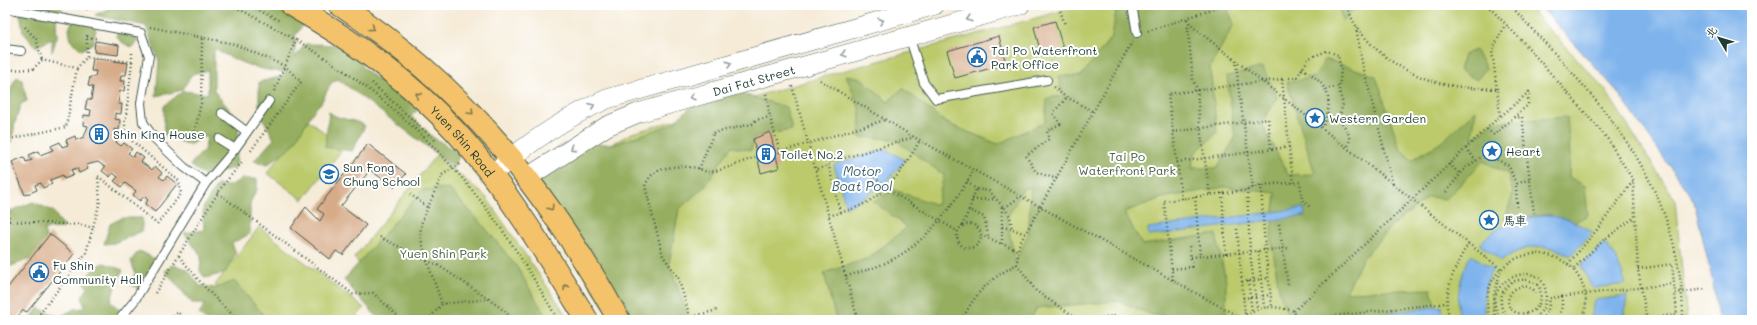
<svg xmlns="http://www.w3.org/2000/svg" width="1757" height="325" viewBox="0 0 1757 325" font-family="Mali,'LXGW WenKai TC',sans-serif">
<rect width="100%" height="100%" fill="#fff"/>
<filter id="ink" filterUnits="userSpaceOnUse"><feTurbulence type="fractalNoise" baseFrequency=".025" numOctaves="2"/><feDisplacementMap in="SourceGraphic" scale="8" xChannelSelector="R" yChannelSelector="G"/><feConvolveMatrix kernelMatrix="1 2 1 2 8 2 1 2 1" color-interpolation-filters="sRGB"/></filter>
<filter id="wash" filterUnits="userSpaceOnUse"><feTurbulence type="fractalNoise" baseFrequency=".012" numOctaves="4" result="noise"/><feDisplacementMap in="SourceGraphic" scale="16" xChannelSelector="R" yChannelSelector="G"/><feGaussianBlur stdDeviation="0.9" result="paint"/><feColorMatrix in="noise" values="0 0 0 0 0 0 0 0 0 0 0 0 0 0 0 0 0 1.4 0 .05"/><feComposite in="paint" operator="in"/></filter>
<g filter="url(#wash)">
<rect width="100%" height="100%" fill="#f5ebd7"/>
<path fill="#bcca6c" stroke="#6e8450" d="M1083,5H1527L1604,88L1675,200L1687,320H652L592,155L632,133L835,73Z
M308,120L344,147L303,200L267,173Z
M436,155L486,197L570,320H409L354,258Z
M259,227L364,308L354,320H259L215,285Z"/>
<path fill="#95ae60" stroke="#5a764a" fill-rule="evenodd" d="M16,5H63L56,21L57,37L52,52V39L36,47L23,32L21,18Z
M116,5H287L309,16L295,36V58L305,44L346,45L373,54L361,66L376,79L389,66L423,105L411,116L434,138L460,154L454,167L338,79L331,83L321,103L314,110L293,145L267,165L254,161L274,139L259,111V82L283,76L286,72C255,70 241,63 214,49V91L239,121L236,167L205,176L190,165L205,149L207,135L189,145L164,135V106L183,91L208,94V70L192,74L182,90L156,96L159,61L146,26L95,15Z
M1117,5H1226L1234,24L1210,67L1217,133L1194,154L1192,168H1217L1235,138L1227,76L1263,67L1277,97L1262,124L1288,175L1315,174L1287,82L1315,77L1325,59L1376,76L1400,149L1412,160L1443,141L1476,110L1472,138L1496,122L1567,117L1570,155L1569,177L1585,186L1588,215L1552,235L1551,214L1505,219L1513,193L1508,174L1483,161L1446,199L1429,197L1391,226L1363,258L1346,292L1431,289L1439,320H1289L1279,290L1271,237L1276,193L1224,187L1162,198L1124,212L1142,245L1216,234L1226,281V316L1153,315L1118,301L1037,308L1030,320H836L824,273L869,258L907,227L873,201L894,190L937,205L944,175L894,139L859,137L860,110L846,75L861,78L888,102L903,88L946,123L998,144L1045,122L1047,98L1063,96L1058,76H1081L1112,36ZM1031,188L1028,235L1015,263L1007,218L1023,189Z
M1338,5H1357L1343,22Z
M74,17H82L96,29L93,43L82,50L71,41L69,29Z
M121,26L131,27L138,41L132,48L120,41L116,35Z
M1475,50L1486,68L1477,80L1459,70L1464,55Z
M17,77L22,80L27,101L21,104L15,123L12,141L5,145C5,121 3,97 17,77Z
M729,90L786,107L792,130L755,136L751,150L731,147L704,187L679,209L669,264L690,320H611L529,180L562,144H615L672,124L697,101Z
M329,112C339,121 354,118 365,126L352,151L325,147Z
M242,179H257V189L250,203V234L232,243L236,253L225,273L205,278L200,271L201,256L184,233L204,230L203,208L217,185L229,186Z
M448,188L483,225L517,267L548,320H372L376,316L344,280L422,190Z
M33,202L53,211L64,228L44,229L47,243L36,257L5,268V213Z
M122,218H142V231L114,243L104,244L110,224Z
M142,252L155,259V273L144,275L145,290L131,285L135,273L131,261L137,253Z
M104,263L123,270L115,286L111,302L124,314L121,320H30L38,308L60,317L74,309L85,308L82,297L88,288L83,282L94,268Z
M173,265L187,269L200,286L216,288L234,281L268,320H206L199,315L205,303H192L165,271Z"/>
<path fill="#7eb3ec" stroke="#4e7890" d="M1539,5H1752V320H1718L1713,283L1694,201L1617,91Z
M885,149L905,160C888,182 871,196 846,207L834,165Z
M1304,208L1305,216L1149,236L1148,228Z
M1546,215L1568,219L1593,232L1570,256C1546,241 1523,245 1501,261L1479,244C1501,223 1516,219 1546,215Z
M1605,243L1616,257L1626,284L1592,288L1581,265Z
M1471,255L1493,269C1483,286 1482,301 1486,320H1460C1455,297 1460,276 1471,255Z
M1627,296L1624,320H1591L1594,300Z
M1442,306L1443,317L1416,320H1336Z"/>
<g id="blocks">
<path fill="#d7ab88" d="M1055,21L1063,48L1041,54L1034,27Z
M999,36L1006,64L955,78L947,51Z
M95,41L119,45L118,55L94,52Z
M93,58L128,63L126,75H121L120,81H125L124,91H120L118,104H122L121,114L115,113V119L120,120L119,130L114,129L113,137L117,141L116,142L121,146L124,143L132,149L128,153L133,157L136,152L144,158L141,162L152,170L155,166L162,173L159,177L164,180L167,176L177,184L155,212L145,204L148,200L144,196L140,201L133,195L136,191L125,183L122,187L114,181L118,177L113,173L110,177L102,171L105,167L98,162L86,165L88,169L79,173L77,168L71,170L74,175L64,179L63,175L50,180L52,184L43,188L41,183L35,185L37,190L25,195L12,162L24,157L26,162L32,160L29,155L38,151L40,155L53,150L51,146L60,142L62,147L68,145L66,140L75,136L76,140L84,137L88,126L83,125L84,115L90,116L91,110L85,109L87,100H91L93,87L88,86L90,77H95L96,71H91Z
M770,132L779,168L761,173L753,139Z
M368,144L406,174L394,187L370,170L341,206L366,225L343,255L336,251L330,259L291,228L306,207L320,221L324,214L317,209Z
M50,234L74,254L27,312L23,310L15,320H6L5,301L8,297L5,295V291Z"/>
</g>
</g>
<g filter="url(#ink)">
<use href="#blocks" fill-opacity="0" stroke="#3f574c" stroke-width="1"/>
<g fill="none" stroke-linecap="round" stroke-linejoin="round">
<g stroke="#3f574c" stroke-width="10">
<path id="service" d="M1132,5L1137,33
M5,8L141,33L149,56L141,103L143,122L154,138L184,167L206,183L135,300L119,320
M909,36L924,83L936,99L1047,80
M5,49L21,51
M222,113L247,132
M219,139L235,149
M206,183L235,149L269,101"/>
</g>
<g stroke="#3f574c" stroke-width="20">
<g id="tertiary">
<path d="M491,175C526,144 565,118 607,99L935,5"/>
<path id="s1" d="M528,177L607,126L638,113L1020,5"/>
</g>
</g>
<g stroke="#3f574c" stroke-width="24">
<g id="primary">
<path id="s2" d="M291,5C351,39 410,81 456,132C507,188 547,255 587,320"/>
<path d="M340,5C466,87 547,191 619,320"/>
</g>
</g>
<path stroke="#3f574c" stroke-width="2.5" stroke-dasharray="1 3" stroke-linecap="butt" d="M87,5V12
M232,5L296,40
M249,5L280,21
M1487,5L1525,44L1607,138L1633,180L1638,270L1647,320
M1510,5C1598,101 1682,179 1683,320
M1059,7L1065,25
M1187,19L1193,27L1501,269C1497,288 1488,301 1497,320
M1187,19L1193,80L1197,89L1200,128L1210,195
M25,27L36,39L42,60
M150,27L234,44L285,66L301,82L250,152
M1356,27L1362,62L1393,185
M1148,31L1226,5
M87,35V57
M87,37L99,39
M1236,60L1238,84L1253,188
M132,62V53
M1302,68C1329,85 1335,99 1322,128
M5,70L33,69L42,60L77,68L87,57L132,62L124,134L179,181L181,194L157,224L98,176
M1282,79L1293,183
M820,80L914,137L1241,318
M372,83L436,141
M792,86L858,320
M1054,87L1063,95L1094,112
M1325,89L1340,86
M1497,89L1492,51L1505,25
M274,91L296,40C368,82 436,141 486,208C513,243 536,282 558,320
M766,94L770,117
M1501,116L1529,92L1528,105L1513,118
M1487,129L1494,135L1513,118L1522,117L1534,213
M1173,132L1268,119L1271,149
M713,133L752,124L756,120L770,117L780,152L885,120
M193,139L201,103L202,38
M5,140L66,127L77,68
M1466,148L1476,161
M1177,162L1289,147
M460,164L442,175L422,221L420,235L427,261L436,264L489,299
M1449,164L1460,174
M5,165L8,170L9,221L5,229
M699,169L714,132
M817,169L829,166
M872,174L885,188L957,231
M1057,179L1036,172L1026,156L1049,139L1047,131L1060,124L1053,113L1067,97
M967,182L976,189L989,191L1004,208L1021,196
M1261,185L1265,250L1272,306
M1247,190L1250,252L1257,309
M1446,192L1466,167L1486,154L1509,166L1516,184
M218,193L353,294L373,293L402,320
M1222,193L1226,254
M410,194L427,207
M1195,197L1200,256
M1182,199L1168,94L1297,77L1309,58L1327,51L1338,55L1341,69L1339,91L1343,104L1339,119C1346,128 1353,137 1347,148
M972,200L995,199
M1002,207V244L1019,251
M1517,207L1516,184L1530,179
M1004,208L1010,216L1012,229L1026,234
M969,210L976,189
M840,212L828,163L914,137
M829,216C838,213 848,211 857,207C886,196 905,167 920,140
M9,221L82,225L93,228
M957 236a12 12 0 1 1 24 0a12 12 0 1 1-24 0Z
M1279,224L1288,285
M962,226L969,210L984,217L989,239
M1002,227L1012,229
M1237,229L1245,315
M981,235L1002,244
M380,237L427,261L442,304
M1258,251L1264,307
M179,256C198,280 216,301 239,320
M1191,257L1288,248
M1568,264L1596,231L1633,181
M1172,269L1192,267L1189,245
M1638,269L1672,264L1675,293
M846,276C857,273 868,270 878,266C923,249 951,209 974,170
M1173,280L1164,201L1247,190L1261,185L1300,182L1302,200L1311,208
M1248,281L1252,311
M1242,282L1269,278
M155,293L221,188L242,162
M1243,298L1271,295
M1294,311L1500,116L1497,89C1483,88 1468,89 1454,86C1416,80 1379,59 1357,27C1352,21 1350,12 1346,5
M690,317L678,277L663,256L645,186C652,165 678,165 697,168C701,169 705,172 709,172C725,170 741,162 756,157
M1647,319L1677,314L1675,293L1706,289
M35,320L86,253L100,201L98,177
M166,320L178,312L184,320
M428,320L442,304L489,299L506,312L512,320
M681,320L717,310
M962,320C977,290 989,280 1017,264
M1079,320L1036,291L1017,264L1019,245L1132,42
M1094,320L1113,316L1128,320
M1240,320L1241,318C1261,305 1271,305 1294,311L1297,320
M1300,320L1446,303
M1450,320C1449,314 1446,307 1447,302C1448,281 1458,261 1468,244
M1491,320C1471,273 1533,230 1573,269
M1503,320C1470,283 1546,251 1546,296C1546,306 1540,315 1532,320
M1512,320C1485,302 1512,265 1539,286C1551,325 1491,319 1513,290C1521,285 1527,285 1535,291L1536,296
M1542,320L1548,310L1550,298
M1557,320L1562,307V296
M1582,320C1590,301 1585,284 1573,269L1605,239L1635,217"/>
<use href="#service" stroke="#fff" stroke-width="8"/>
<use href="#tertiary" stroke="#fff" stroke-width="19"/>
<use href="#primary" stroke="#f3c26a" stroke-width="22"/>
<path stroke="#3f574c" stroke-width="2.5" stroke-dasharray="1 3" stroke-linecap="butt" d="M1550,298L1673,284"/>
</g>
<defs><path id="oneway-chevron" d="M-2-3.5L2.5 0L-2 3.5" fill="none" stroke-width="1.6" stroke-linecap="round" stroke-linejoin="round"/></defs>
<g stroke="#8f9e9a">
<use href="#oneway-chevron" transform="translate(969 19) rotate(164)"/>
<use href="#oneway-chevron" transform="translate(881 21) rotate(-16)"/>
<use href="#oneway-chevron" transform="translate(844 54) rotate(164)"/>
<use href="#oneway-chevron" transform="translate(729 64) rotate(-16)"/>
<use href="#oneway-chevron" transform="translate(692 97) rotate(164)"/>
<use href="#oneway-chevron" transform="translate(592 106) rotate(-25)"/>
<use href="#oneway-chevron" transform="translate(573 148) rotate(148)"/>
</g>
<g stroke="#7e794c">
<use href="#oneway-chevron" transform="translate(372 28) rotate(37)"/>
<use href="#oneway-chevron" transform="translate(418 95) rotate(-139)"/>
<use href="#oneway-chevron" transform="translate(471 112) rotate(46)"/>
<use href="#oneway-chevron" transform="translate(551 208) rotate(56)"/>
<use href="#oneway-chevron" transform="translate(566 287) rotate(-122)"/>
</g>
</g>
<defs>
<g id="civic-ring" transform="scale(1)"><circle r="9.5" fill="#fff" stroke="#1f6fb2" stroke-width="1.5"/><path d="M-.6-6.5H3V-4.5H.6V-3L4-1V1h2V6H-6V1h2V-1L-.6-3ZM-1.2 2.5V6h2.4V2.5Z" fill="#1f6fb2"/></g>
<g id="sight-ring" transform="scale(1)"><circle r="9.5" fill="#fff" stroke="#1f6fb2" stroke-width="1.5"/><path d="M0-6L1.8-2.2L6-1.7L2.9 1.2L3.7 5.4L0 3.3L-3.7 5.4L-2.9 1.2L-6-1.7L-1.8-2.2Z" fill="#1f6fb2"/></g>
<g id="building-ring" transform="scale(1)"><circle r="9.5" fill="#fff" stroke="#1f6fb2" stroke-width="1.5"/><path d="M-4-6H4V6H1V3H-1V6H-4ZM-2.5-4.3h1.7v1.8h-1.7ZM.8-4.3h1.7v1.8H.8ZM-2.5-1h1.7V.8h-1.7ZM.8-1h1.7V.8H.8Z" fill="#1f6fb2"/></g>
<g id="school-ring" transform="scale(1)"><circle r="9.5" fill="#fff" stroke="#1f6fb2" stroke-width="1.5"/><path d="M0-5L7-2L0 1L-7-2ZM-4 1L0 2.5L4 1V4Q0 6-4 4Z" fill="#1f6fb2"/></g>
</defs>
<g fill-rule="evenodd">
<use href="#civic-ring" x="977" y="57"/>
<use href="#sight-ring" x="1315" y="118"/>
<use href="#building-ring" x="99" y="134"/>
<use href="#sight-ring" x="1492" y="151"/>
<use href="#building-ring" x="766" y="154"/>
<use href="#school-ring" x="329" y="174"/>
<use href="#sight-ring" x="1489" y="220"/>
<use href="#civic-ring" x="39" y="272"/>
</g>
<g text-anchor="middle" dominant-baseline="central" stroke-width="4" stroke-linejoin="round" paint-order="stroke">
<g font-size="12" fill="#1f3d34" stroke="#fff" text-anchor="start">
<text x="991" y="50">Tai Po Waterfront<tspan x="991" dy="14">Park Office</tspan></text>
<text x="1329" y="118">Western Garden</text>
<text x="113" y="134">Shin King House</text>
<text x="1506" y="151">Heart</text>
<text x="780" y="154">Toilet No.2</text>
<text x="343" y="167">Sun Fong<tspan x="343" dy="14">Chung School</tspan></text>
<text x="1503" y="220">馬車</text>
<text x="53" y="265">Fu Shin<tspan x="53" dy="14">Community Hall</tspan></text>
</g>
<g font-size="12" fill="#1f3d34" stroke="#fff">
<text stroke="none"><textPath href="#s1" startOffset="248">Dai Fat Street</textPath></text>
<text stroke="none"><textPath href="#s2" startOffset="220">Yuen Shin Road</textPath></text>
</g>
<g font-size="12" fill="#466042" stroke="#fff">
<text x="1127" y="156">Tai Po<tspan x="1127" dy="14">Waterfront Park</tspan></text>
<text x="443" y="253">Yuen Shin Park</text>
</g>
<g font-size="13" font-style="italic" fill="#3c606b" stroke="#fff">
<text x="862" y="170">Motor<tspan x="862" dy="15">Boat Pool</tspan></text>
</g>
</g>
<rect width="1757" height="325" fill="none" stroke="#fff" stroke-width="20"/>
<g transform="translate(1719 38) rotate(308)" stroke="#ffffff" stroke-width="3" paint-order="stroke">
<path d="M0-3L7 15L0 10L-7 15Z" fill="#1f3d34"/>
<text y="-6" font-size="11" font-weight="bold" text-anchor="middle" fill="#1f3d34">北</text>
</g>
</svg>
